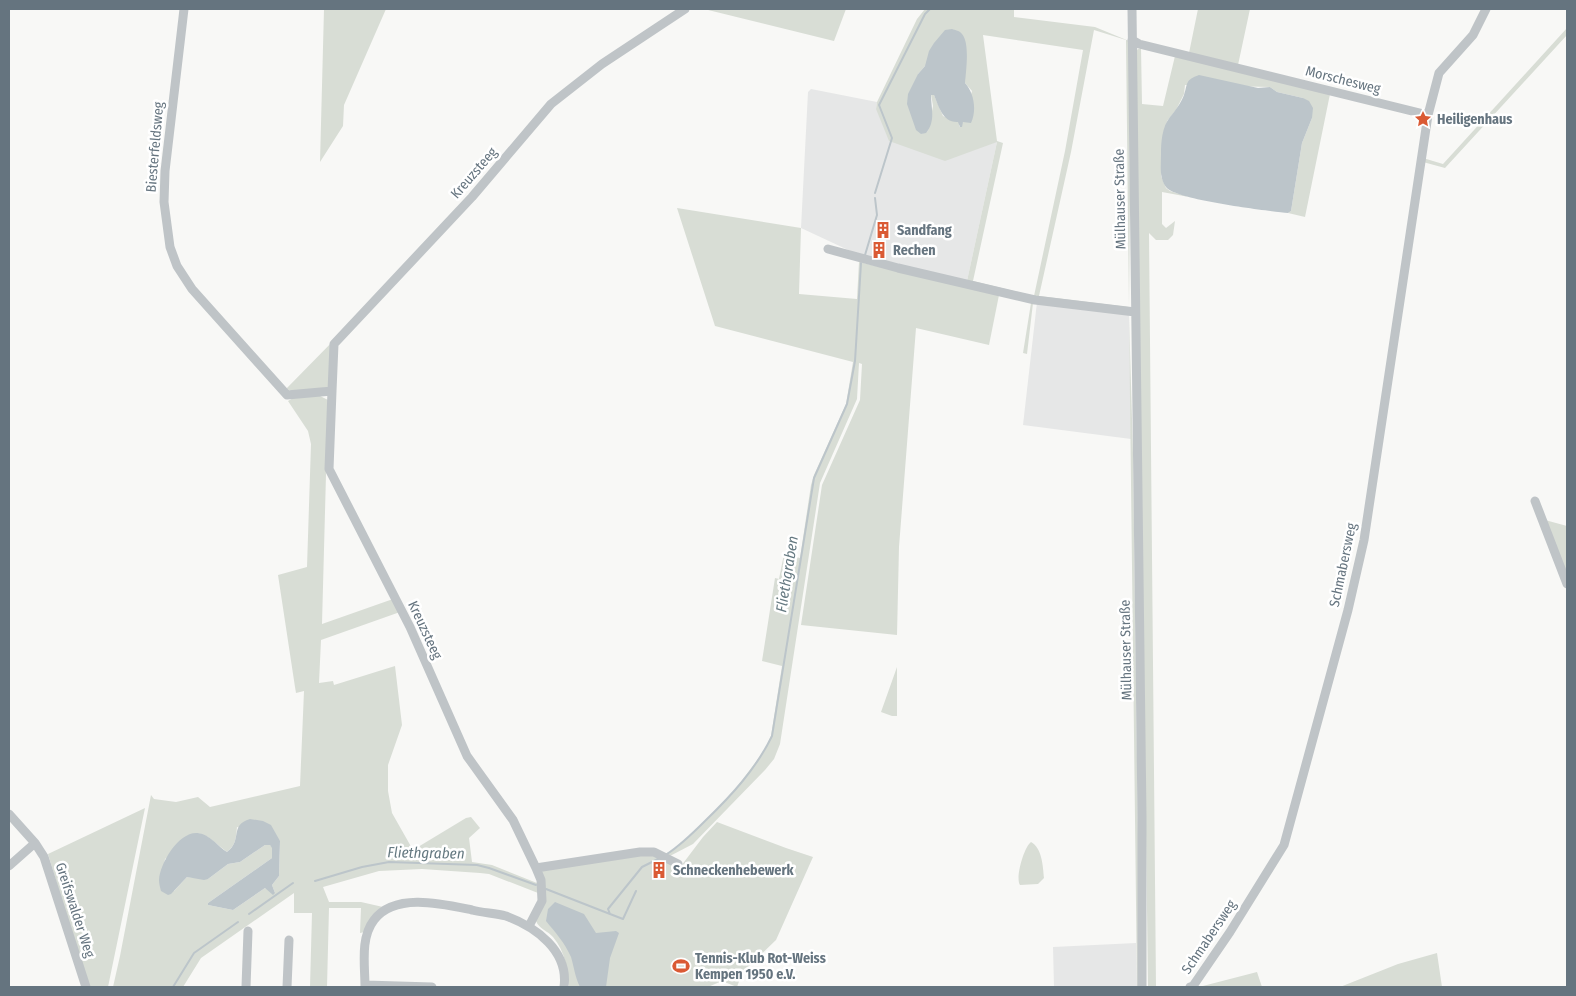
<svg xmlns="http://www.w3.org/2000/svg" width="1576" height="996" viewBox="0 0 1576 996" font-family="'Fira Sans Condensed',sans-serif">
<rect width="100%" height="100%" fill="#f8f8f6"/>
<path fill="#e6e7e7" d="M811,89L877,102L876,109L997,142L967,281L861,256L801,228L808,92Z
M1037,302L1129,315L1131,439L1023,425Z
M1136,943L1137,987H1054L1053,947Z"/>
<path fill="#d8ddd5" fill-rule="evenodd" d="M324,9H386L344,105L343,126L320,162Z
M704,9H846L834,41Z
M925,9H1014V17L1095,27L1129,41L1130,196L1129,307L1123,309L1034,297L967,281L997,142L945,161L889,141L876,109L877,102L917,19ZM1094,30L1126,40L1129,307L1039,296L1071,152ZM983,35L1083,50L1065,151L1034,296L973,281L1003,143L997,141ZM925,66L965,83L972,91L963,122L959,127V122L943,116L934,95L931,94L933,106L928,131L921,134L918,74Z
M1198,9H1250L1238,65L1189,53Z
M1567,28V35L1445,168L1423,162V158L1443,164Z
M1141,48L1142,104L1163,106L1175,56L1330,94L1305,217L1288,213L1291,211L1302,143L1312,118L1303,98L1277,92L1270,87L1185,85L1184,94L1176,110L1167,121L1161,176L1166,188L1170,191L1189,197L1162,192V224L1166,228L1175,221L1173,235L1168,240H1156L1149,233L1156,987H1148L1136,50Z
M677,208L801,228L799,294L857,299L859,262L1033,303L1027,354L1023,353L1031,303L999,295L989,345L916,328L899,547L897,635L801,625L822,485L860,400L862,364L859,363L857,399L820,483L780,744L774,759L765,770L693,844L668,857L665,854L678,847L731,795L764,751L771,736L782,666L762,661L775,578L779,579L784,554L800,558L811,485L814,475L846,404L853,362L715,326Z
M1129,315L1133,454L1140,987H1137Z
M337,337L328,387L297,393L286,389Z
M320,396L328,400L322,624L393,599L400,612L321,640L319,683L333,681L334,685L395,666L402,725L388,765V791L392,813L413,850L466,818L471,817L480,828L469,838L472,862L492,865L537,883L538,893L489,874L480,873L422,869L379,871L323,887L329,902H361L383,907L365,932L360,933L361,908H329L327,987H310L312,913H294V893L201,958L183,987H113L120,956L151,795L154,799L176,802L198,797L210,807L300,786L304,691L296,693L295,687L278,575L307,567L311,444L308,431L288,401L295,397ZM237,827L280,841L279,876L272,885L275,893L265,888L233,910L208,905V903L272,858L273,848L270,845H265L240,862L228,864L208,879L187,877L174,891L164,865L165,859L198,833L208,837L227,852C236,845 236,837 237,827Z
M1545,520L1567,526V578Z
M897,667V716H892L881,712Z
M145,808L108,987H88L48,854Z
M717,822L786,848L813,857L776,940L742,973L737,987L722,981L708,987H569C568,970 565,951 553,937C548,931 539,929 536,921L541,873L543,870L641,854L658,855L678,870L703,837Z
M1031,842C1042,848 1043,866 1044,878L1038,884L1020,885C1015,878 1024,847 1031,842Z
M1437,953L1442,987H1340L1398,964Z
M1257,972L1262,987H1199Z"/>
<path fill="#bcc5ca" d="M952,29C955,30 960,31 962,34C970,43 966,71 965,83C974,93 977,110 971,123L963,122L962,127H960L958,122C943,123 939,107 934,95H931C931,108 936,121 926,133L921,134L916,130L907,104L908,94L918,74L925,66L929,51L934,43L945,30Z
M1199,75L1258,88L1270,87L1277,92L1303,98L1309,101L1313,108L1312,118L1302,143L1291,211L1288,213C1269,211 1175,200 1166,187C1159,177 1161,166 1161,154C1161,142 1162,127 1170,117C1175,111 1181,103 1184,95C1188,83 1185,80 1199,75Z
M250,819L263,821L271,825L280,841L279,876L272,885L275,893L273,895L265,888L233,910L208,905V903L272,858V848L270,845H265L240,862L228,864L208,879L204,880L187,877L171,894L168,895L161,891C160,887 159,884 159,880C160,863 179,831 198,833C210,834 218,847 227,852C243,840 229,825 250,819Z
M555,902L584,914L596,933L616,931L619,933L610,958L606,987H580C575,977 574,967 571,957C565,943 555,932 546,921L548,909Z"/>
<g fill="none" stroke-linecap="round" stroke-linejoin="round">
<path stroke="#bcc5ca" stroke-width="2" d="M875,193L892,138L879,105L925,14L930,9
M865,255L877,215L875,198
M667,854C681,845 693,833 705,821C731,796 756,769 772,736L814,478L847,404L855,361L861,263
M315,881L362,867L389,862L477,865L489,868L536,885
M546,889L610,914L608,909L642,867L660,858
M249,914L293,883
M610,914L623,919L636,891
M173,987L194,953L238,922"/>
<path stroke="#bfc4c7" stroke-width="9" d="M184,9L165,171L164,202L170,247L177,266L192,289L287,395L332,391L329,469L410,627L467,756L513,820L536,868L541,880L542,901L529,926
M1132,9L1142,817V987
M1132,40L1139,44L1428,115
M828,249L898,268L1035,300L1135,312
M332,391L334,344L472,197L551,104L602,64L685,9
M1535,501L1567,584
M9,814L35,843L44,857L86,987
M9,866L35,843
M536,868L640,852H654L678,864
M365,985L432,987
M246,987L248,931
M287,987L289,940
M365,987C365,966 360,938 374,920C395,892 443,904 472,910C483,913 495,913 506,916C536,927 569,951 564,987
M1190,987L1193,986L1230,932L1284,845L1348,610L1364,540L1428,115L1439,73L1473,35L1486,9"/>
</g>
<defs>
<g id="sight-bare" transform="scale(1.35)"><path d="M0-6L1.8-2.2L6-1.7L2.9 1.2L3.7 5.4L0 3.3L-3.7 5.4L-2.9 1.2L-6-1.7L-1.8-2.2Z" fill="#da5a34" stroke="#fff" stroke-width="2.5" paint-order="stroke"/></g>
<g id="building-bare" transform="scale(1.35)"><path d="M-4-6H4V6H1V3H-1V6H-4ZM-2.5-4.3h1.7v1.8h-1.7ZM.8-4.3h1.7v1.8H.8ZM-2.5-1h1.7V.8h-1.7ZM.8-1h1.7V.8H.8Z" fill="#da5a34" stroke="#fff" stroke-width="2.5" paint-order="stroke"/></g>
<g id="stadium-bare" transform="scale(1.35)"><path d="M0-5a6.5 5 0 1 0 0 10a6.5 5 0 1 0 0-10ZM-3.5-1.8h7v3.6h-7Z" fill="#da5a34" stroke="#fff" stroke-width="2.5" paint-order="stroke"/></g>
</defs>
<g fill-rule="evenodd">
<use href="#sight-bare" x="1423" y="119"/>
<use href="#building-bare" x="883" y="230"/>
<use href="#building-bare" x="879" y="250"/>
<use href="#building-bare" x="659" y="870"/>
<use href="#stadium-bare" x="681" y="966"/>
</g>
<g text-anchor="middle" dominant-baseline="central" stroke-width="5" stroke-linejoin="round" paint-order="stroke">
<g font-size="14" fill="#65747f" stroke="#fff">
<text transform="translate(1343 80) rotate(14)">Morschesweg</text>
<text transform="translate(155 147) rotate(-85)">Biesterfeldsweg</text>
<text transform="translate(474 173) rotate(-49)">Kreuzsteeg</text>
<text transform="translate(1120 199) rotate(-91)">Mülhauser Straße</text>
<text transform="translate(1343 565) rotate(-78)">Schmabersweg</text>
<text transform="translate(425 630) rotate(65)">Kreuzsteeg</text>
<text transform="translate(1126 650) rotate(-91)">Mülhauser Straße</text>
<text transform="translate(75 910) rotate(72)">Greifswalder Weg</text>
<text transform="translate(1209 937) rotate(-56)">Schmabersweg</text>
</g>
<g font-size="14" font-weight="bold" fill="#65747f" stroke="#fff" text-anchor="start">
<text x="1437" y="119">Heiligenhaus</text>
<text x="897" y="230">Sandfang</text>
<text x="893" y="250">Rechen</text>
<text x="673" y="870">Schneckenhebewerk</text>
<text x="695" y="958">Tennis-Klub Rot-Weiss<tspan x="695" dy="16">Kempen 1950 e.V.</tspan></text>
</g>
<g font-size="15" font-style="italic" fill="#657981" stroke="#fff">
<text transform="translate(787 574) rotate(-81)">Fliethgraben</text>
<text transform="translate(426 853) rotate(1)">Fliethgraben</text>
</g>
</g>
<rect width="1576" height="996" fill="none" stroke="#65747f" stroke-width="20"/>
</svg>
